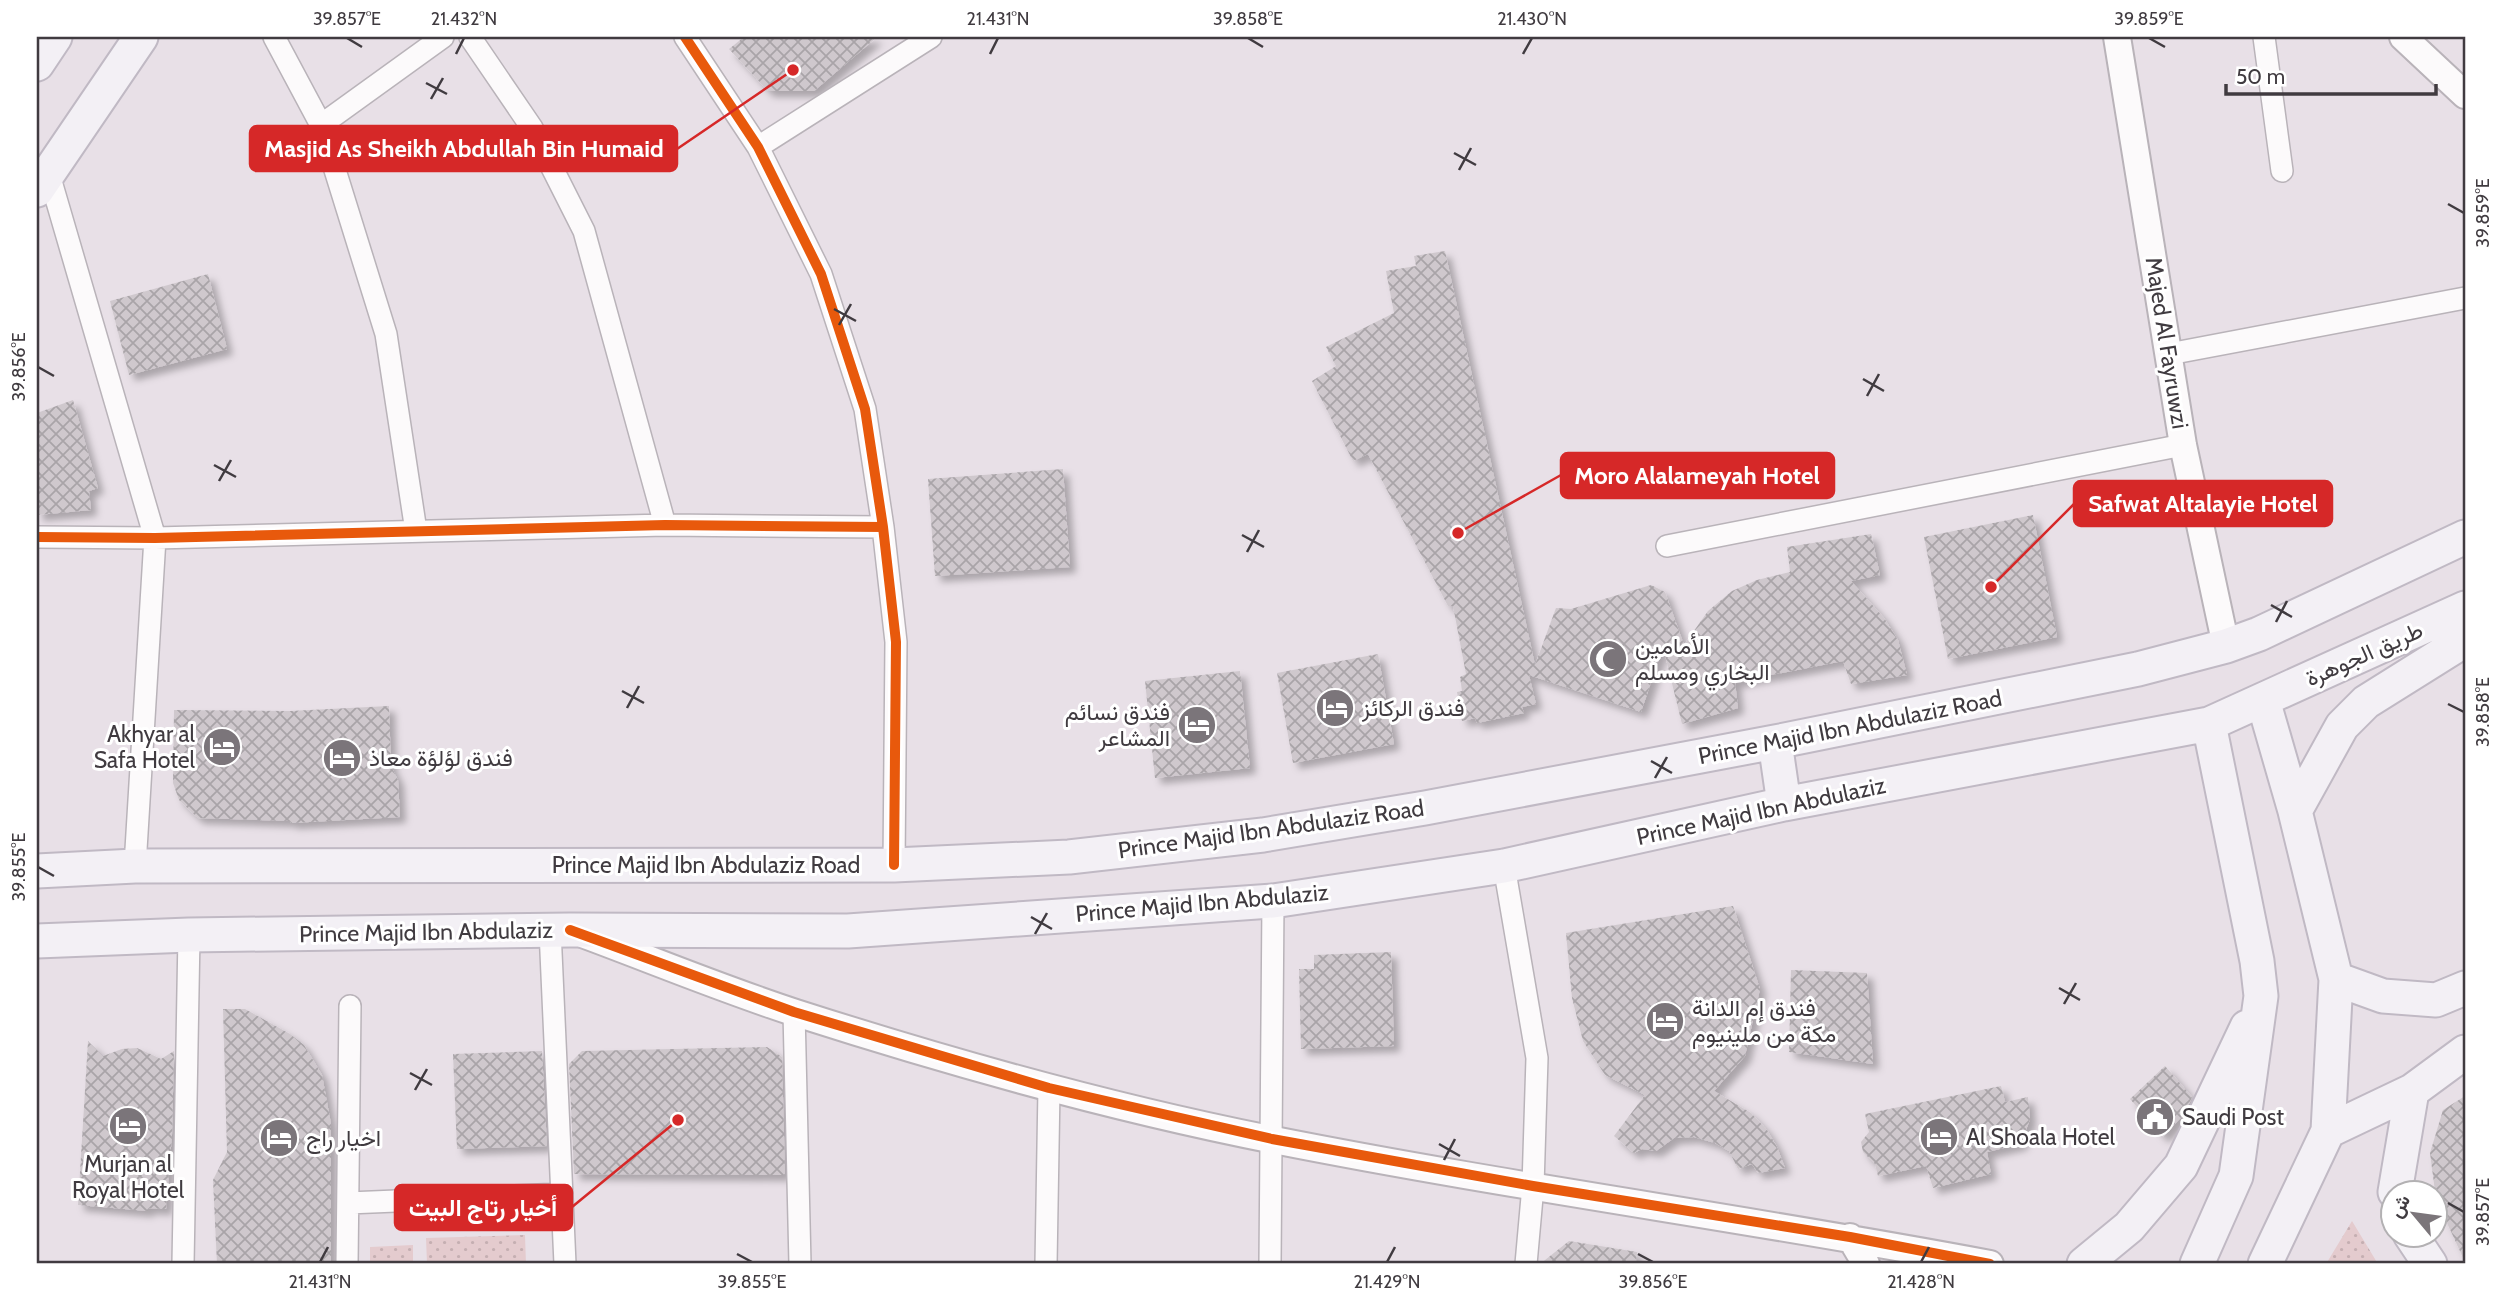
<svg xmlns="http://www.w3.org/2000/svg" width="2502" height="1301" viewBox="0 0 2502 1301" font-family="Cabin,Vazirmatn,sans-serif">
<defs>
<pattern id="green-dots" width="8" height="8" patternUnits="userSpaceOnUse" patternTransform="scale(1.75)"><rect width="8" height="8" fill="#e4cbce"/><path d="M2 2h.1M6 6h.1" fill="none" stroke="#c5afb2" stroke-width="1.8" stroke-linecap="round"/></pattern>
<pattern id="building-cross-hatch" width="8" height="8" patternUnits="userSpaceOnUse" patternTransform="scale(1.75)"><rect width="8" height="8" fill="#cfc8cd"/><path d="M0 0l8 8M0 8l8-8" fill="none" stroke="#a9a4a8"/></pattern>
<filter id="shadow"><feDropShadow dx="6" dy="6" stdDeviation="3.5" flood-color="#0004"/></filter>
</defs>
<rect width="100%" height="100%" fill="#e8e0e7"/>
<path fill="url(#green-dots)" d="M2352,1221L2378,1264H2326Z
M525,1235L526,1264H427L426,1238Z
M413,1245V1264H370V1247Z"/>
<path fill="url(#building-cross-hatch)" filter="url(#shadow)" d="M744,37H877L814,91H768L729,49Z
M1445,251L1535,665L1556,608L1571,609L1651,585L1665,592L1684,645L1708,611L1732,591L1757,580L1790,572L1787,547L1871,534L1880,575L1851,581L1884,618L1898,640L1907,675L1851,684L1843,661L1735,682L1738,708L1682,724L1663,647L1641,712L1529,675L1536,704L1522,707L1524,713L1477,723L1475,718L1462,721L1457,692L1462,691L1460,677L1466,674L1453,606H1448L1368,454L1353,461L1312,381L1336,366L1326,347L1394,313L1386,271L1416,266L1414,256Z
M208,274L227,349L129,375L110,301Z
M73,400L98,488L89,491L91,510L37,515V413Z
M1063,469L1070,567L935,576L928,479Z
M2033,515L2057,637L1948,659L1924,537Z
M1378,654L1394,744L1293,763L1277,673Z
M1240,671L1250,768L1155,778L1145,681Z
M389,706L391,766L398,780L400,817L291,823L290,821L198,818L179,800L173,783L174,710L290,711Z
M1733,906L1760,989L1745,1056L1714,1091L1751,1113L1767,1130L1777,1147L1785,1168L1758,1173L1752,1164L1738,1169L1729,1151L1715,1143L1694,1137L1674,1138L1656,1151L1642,1149L1634,1153L1614,1136L1645,1095L1605,1075L1583,1041L1572,998L1566,933Z
M1391,952L1394,1046L1301,1049L1299,969H1314V955Z
M1791,970L1867,973L1873,1064L1789,1052Z
M223,1009H245L290,1034L304,1045L322,1075L331,1124V1264H217L213,1180L227,1152Z
M88,1041L103,1056L122,1049L137,1048L161,1059L174,1051L172,1135L166,1209L148,1208V1211L78,1205Z
M767,1047L782,1057L785,1175L574,1174L569,1064L582,1051Z
M542,1051L547,1146L457,1149L453,1054Z
M2165,1066L2192,1097L2185,1113L2163,1137L2130,1099Z
M2001,1086L2005,1102L2028,1097L2030,1119L2021,1144L1987,1152L1991,1174L1933,1188L1926,1166L1878,1176L1875,1164L1863,1152L1861,1142L1869,1132L1865,1114Z
M2465,1096V1262L2436,1199L2430,1153L2443,1110Z
M1569,1241L1637,1252L1636,1264H1540Z"/>
<g fill="none" stroke-linecap="round" stroke-linejoin="round">
<g stroke="#b9b3b9" stroke-width="24">
<path id="minor" d="M274,37L321,125L386,334L416,531
M470,37L532,128L584,231L665,525
M685,37L758,147L821,274L865,409L883,527L896,642L894,865
M2264,37L2282,171
M321,125L443,37
M758,147L931,37
M48,171L155,538L135,866
M2169,354L2465,298
M37,537L155,538L665,525L883,527
M1667,546L2183,445
M1504,866L1537,1058L1533,1186L1526,1264
M550,930L565,1264
M794,1012L800,1264
M348,1203L562,1194
M183,1264L189,935
M347,1264L350,1006
M1046,1264L1049,1088
M1270,1264L1273,901"/>
</g>
<g stroke="#b9b3b9" stroke-width="30">
<path id="tertiary" d="M2117,37L2183,445L2226,646
M2403,37L2465,95
M585,935C655,961 725,990 796,1013C952,1063 1112,1108 1274,1140C1511,1187 1752,1219 1990,1264
M1850,1237L1866,1264"/>
</g>
<g stroke="#c0b9c4" stroke-width="37">
<path id="primary" d="M37,64L55,37
M37,190L141,37
M2263,700L2295,811L2336,979L2328,1131L2265,1264
M1775,742L1784,804
M2295,811L2342,726L2366,702L2465,640
M37,871L135,866L894,865L1069,857L1263,835L1425,808L1775,742L2138,669L2226,646L2259,634L2465,537
M37,941L189,935L570,930L848,931L1273,901L1504,866L1784,804L2209,724L2465,608
M2336,979L2383,996L2436,1000L2465,988
M2328,1131L2412,1091L2465,1052
M2395,1192L2412,1091
M2410,1234L2430,1264
M2084,1264L2129,1227L2181,1166L2247,1027
M2197,1264L2236,1176L2261,996L2257,961L2209,724"/>
</g>
<use href="#minor" stroke="#fcfafb" stroke-width="21"/>
<use href="#tertiary" stroke="#fcfafb" stroke-width="26"/>
<use href="#primary" stroke="#f3f0f5" stroke-width="33"/>
<g stroke="#fff" stroke-width="15">
<path id="cycleway" d="M685,37L758,147L821,274L865,409L883,527L896,642L894,865
M37,537L155,538L665,525L883,527
M570,930L794,1012L1049,1088L1272,1139L1533,1186L1850,1237L1990,1264"/>
</g>
<use href="#cycleway" stroke="#e8590c" stroke-width="10"/>
</g>
<path fill="none" stroke="#403b40" stroke-width="2.5" d="M347,38L362,47M1248,38L1263,47M2149,38L2165,47M456,54L464,38M990,54L998,38M1523,54L1532,38M426,83L447,94M431,99L443,78M1454,153L1476,165M1459,170L1471,148M2448,204L2464,213M834,309L856,321M839,325L851,304M38,367L54,376M1863,379L1884,391M1867,396L1879,374M214,465L236,477M219,481L231,460M1242,535L1264,547M1247,552L1259,530M2271,605L2292,617M2276,622L2287,601M622,691L644,703M2448,704L2464,712M627,708L639,686M1651,761L1672,773M1655,778L1667,757M38,867L54,876M1031,917L1052,929M1035,934L1047,913M2059,988L2080,1000M2064,1004L2076,983M410,1073L432,1085M415,1090L427,1069M1439,1144L1460,1156M1444,1160L1455,1139M2448,1203L2464,1212M737,1254L752,1262M1638,1254L1653,1262M320,1262L328,1247M1387,1262L1395,1247M1921,1262L1929,1247"/>
<defs>
<g id="mosque-disc" transform="scale(2.0125)"><circle r="9.5" fill="#7b757a" stroke="#fff"/><path d="M3.5-4.9A6 6 0 1 0 3.5 4.9A5 5 0 1 1 3.5-4.9Z" fill="#fff"/></g>
<g id="hotel-disc" transform="scale(2.0125)"><circle r="9.5" fill="#7b757a" stroke="#fff"/><path d="M-6-4.5h1.5V1H6V5H4.5V3h-9V5H-6ZM-4 0a1.8 1.8 0 1 1 3.6 0ZM.5 0V-2.5h3Q6-2.5 6 0Z" fill="#fff"/></g>
<g id="civic-disc" transform="scale(2.0125)"><circle r="9.5" fill="#7b757a" stroke="#fff"/><path d="M-.6-6.5H3V-4.5H.6V-3L4-1V1h2V6H-6V1h2V-1L-.6-3ZM-1.2 2.5V6h2.4V2.5Z" fill="#fff"/></g>
</defs>
<g fill-rule="evenodd">
<use href="#mosque-disc" x="1608" y="659"/>
<use href="#hotel-disc" x="1335" y="708"/>
<use href="#hotel-disc" x="1197" y="725"/>
<use href="#hotel-disc" x="222" y="747"/>
<use href="#hotel-disc" x="342" y="758"/>
<use href="#hotel-disc" x="1665" y="1021"/>
<use href="#civic-disc" x="2155" y="1117"/>
<use href="#hotel-disc" x="128" y="1126"/>
<use href="#hotel-disc" x="1939" y="1137"/>
<use href="#hotel-disc" x="279" y="1138"/>
</g>
<g text-anchor="middle" dominant-baseline="central" stroke-width="6" stroke-linejoin="round" paint-order="stroke">
<g font-size="23" fill="#403b40" stroke="#fff">
<text transform="translate(2167 343) rotate(81)">Majed Al Fayruwzi</text>
<text transform="translate(2364 654) rotate(-24)">طريق الجوهرة</text>
<text transform="translate(1850 727) rotate(-11)">Prince Majid Ibn Abdulaziz Road</text>
<text transform="translate(1761 811) rotate(-12)">Prince Majid Ibn Abdulaziz</text>
<text transform="translate(1271 829) rotate(-8)">Prince Majid Ibn Abdulaziz Road</text>
<text x="706" y="865">Prince Majid Ibn Abdulaziz Road</text>
<text transform="translate(1202 903) rotate(-5)">Prince Majid Ibn Abdulaziz</text>
<text transform="translate(426 932) rotate(-1)">Prince Majid Ibn Abdulaziz</text>
</g>
<g font-size="23" fill="#403b40" stroke="#fff" text-anchor="start">
<text x="1635" y="646">الأمامين<tspan x="1635" dy="26">البخاري ومسلم</tspan></text>
<text x="1362" y="708">فندق الركائز</text>
<text x="1170" y="712" text-anchor="end">فندق نسائم<tspan x="1170" dy="26">المشاعر</tspan></text>
<text x="195" y="734" text-anchor="end">Akhyar al<tspan x="195" dy="26">Safa Hotel</tspan></text>
<text x="369" y="758">فندق لؤلؤة معاذ</text>
<text x="1692" y="1008">فندق إم الدانة<tspan x="1692" dy="26">مكة من ملينيوم</tspan></text>
<text x="2182" y="1117">Saudi Post</text>
<text x="1966" y="1137">Al Shoala Hotel</text>
<text x="306" y="1138">اخيار راج</text>
<text x="128" y="1164" text-anchor="middle">Murjan al<tspan x="128" dy="26">Royal Hotel</tspan></text>
</g>
</g>
<path fill="none" stroke="#d62828" stroke-width="2.5" d="M793 70L677 149M1458 533L1561 475M1991 587L2074 504M678 1120L572 1207"/>
<g fill="#d62828" stroke="#fff" stroke-width="2.5">
<circle cx="793" cy="70" r="7"/>
<circle cx="1458" cy="533" r="7"/>
<circle cx="1991" cy="587" r="7"/>
<circle cx="678" cy="1120" r="7"/>
</g>
<g fill="#d62828" stroke="#d62828" stroke-width="2.5">
<rect x="250" y="126" width="427" height="45" rx="7"/>
<rect x="1561" y="453" width="273" height="45" rx="7"/>
<rect x="2074" y="481" width="258" height="45" rx="7"/>
<rect x="395" y="1185" width="177" height="45" rx="7"/>
</g>
<g font-size="24" text-anchor="middle" font-weight="bold" fill="#fff">
<text x="464" y="157">Masjid As Sheikh Abdullah Bin Humaid</text>
<text x="1697" y="484">Moro Alalameyah Hotel</text>
<text x="2203" y="512">Safwat Altalayie Hotel</text>
<text x="483" y="1216">أخيار رتاج البيت</text>
</g>
<rect width="2502" height="1301" fill="none" stroke="#ffffff" stroke-width="77"/>
<g transform="translate(2414 1214) rotate(299)"><circle r="33" fill="#ffffff" stroke="#b3b1b3" stroke-width="2"/>
<path d="M0-5L12 26L0 18L-12 26Z" fill="#7b757a"/>
<text y="-10" font-size="19" font-weight="bold" text-anchor="middle" fill="#403b40">ش</text>
</g>
<path d="M2226 84v10h210v-10" fill="none" stroke="#403b40" stroke-width="3.5"/>
<text x="2236" y="84" font-size="21" fill="#403b40" stroke="#ffffff" stroke-width="5" paint-order="stroke">50 m</text>
<rect x="38" y="38" width="2426" height="1224" fill="none" stroke="#403b40" stroke-width="2.5"/>
<g font-size="18" text-anchor="middle" fill="#403b40">
<text x="347" y="25">39.857°E</text>
<text x="464" y="25">21.432°N</text>
<text x="998" y="25">21.431°N</text>
<text x="1248" y="25">39.858°E</text>
<text x="1532" y="25">21.430°N</text>
<text x="2149" y="25">39.859°E</text>
<text transform="translate(2483 213) rotate(-90)" y="6">39.859°E</text>
<text transform="translate(19 367) rotate(-90)" y="6">39.856°E</text>
<text transform="translate(2483 712) rotate(-90)" y="6">39.858°E</text>
<text transform="translate(19 867) rotate(-90)" y="6">39.855°E</text>
<text transform="translate(2483 1212) rotate(-90)" y="6">39.857°E</text>
<text x="320" y="1288">21.431°N</text>
<text x="752" y="1288">39.855°E</text>
<text x="1387" y="1288">21.429°N</text>
<text x="1653" y="1288">39.856°E</text>
<text x="1921" y="1288">21.428°N</text>
</g>
</svg>
